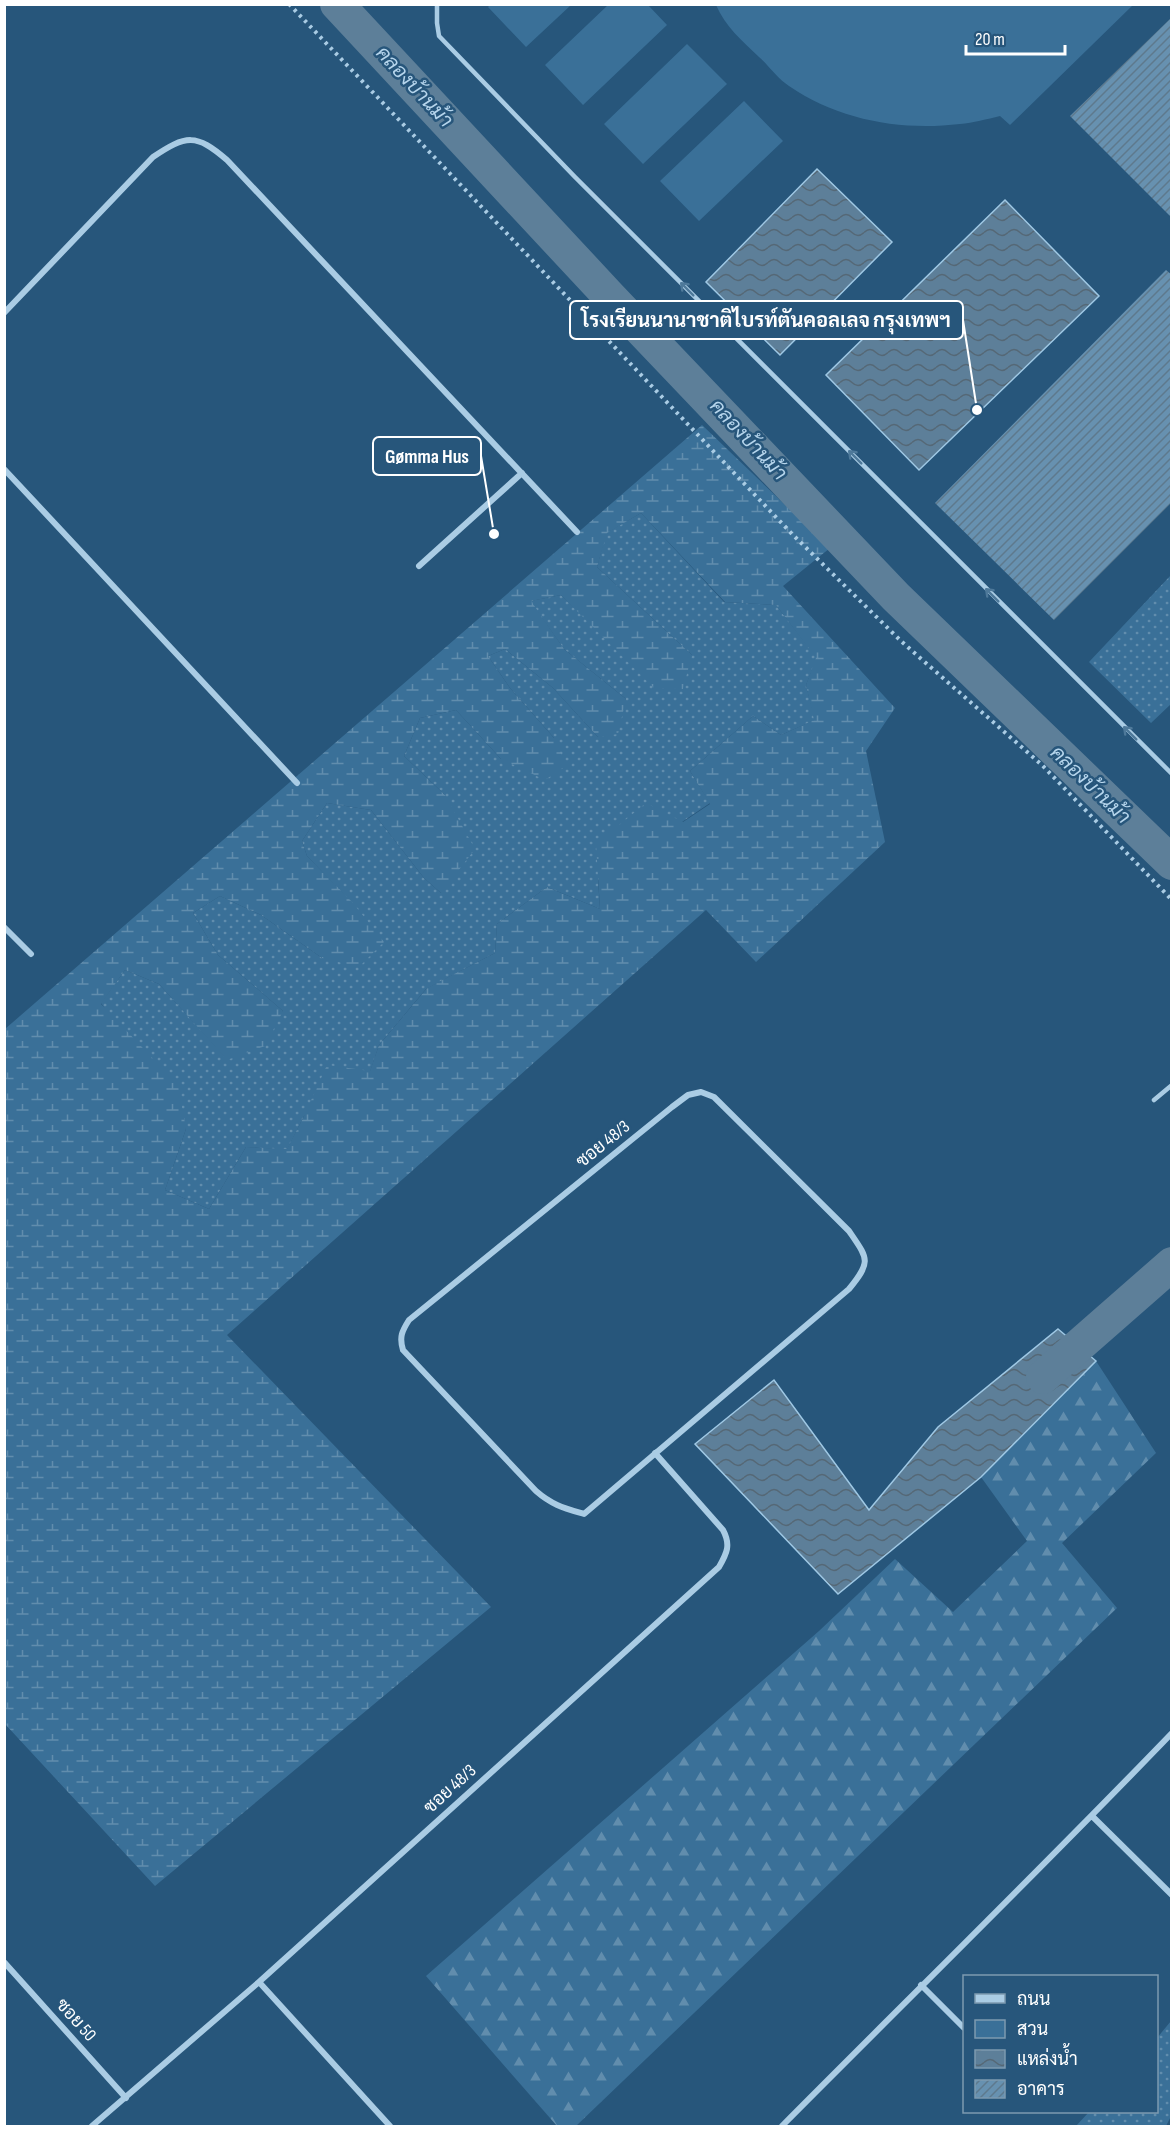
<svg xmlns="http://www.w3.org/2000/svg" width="1176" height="2131" viewBox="0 0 1176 2131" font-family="'Sofia Sans Condensed',Sarabun,sans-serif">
<defs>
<pattern id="green-dots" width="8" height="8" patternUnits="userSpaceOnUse" patternTransform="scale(1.5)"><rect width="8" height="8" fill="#3a7098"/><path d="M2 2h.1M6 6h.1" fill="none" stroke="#618dad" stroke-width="1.8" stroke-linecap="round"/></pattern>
<pattern id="forest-firs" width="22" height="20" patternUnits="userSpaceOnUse" patternTransform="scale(1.5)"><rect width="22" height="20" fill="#3a7098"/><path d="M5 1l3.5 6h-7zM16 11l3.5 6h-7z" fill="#618dad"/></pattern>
<pattern id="wetland-marsh" width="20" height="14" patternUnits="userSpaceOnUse" patternTransform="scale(1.5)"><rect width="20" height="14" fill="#3a7098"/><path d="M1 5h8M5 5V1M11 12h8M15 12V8" fill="none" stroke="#618dad"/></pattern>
<pattern id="water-waves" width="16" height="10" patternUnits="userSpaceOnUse" patternTransform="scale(1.5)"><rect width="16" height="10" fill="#5d7f99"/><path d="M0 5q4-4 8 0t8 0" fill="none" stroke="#556876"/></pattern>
<pattern id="building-hatch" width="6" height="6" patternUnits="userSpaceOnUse" patternTransform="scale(1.5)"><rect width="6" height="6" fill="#6791b0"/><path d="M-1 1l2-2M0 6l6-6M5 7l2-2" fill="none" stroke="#5e798d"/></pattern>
</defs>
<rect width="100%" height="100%" fill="#27567b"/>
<path fill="url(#green-dots)" d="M641,513L724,602L776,605L817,658L806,685L815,720L781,735L753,716L690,771L710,803L598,879L600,909L547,887L497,924L495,953L426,989L379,1045L370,1072L304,1116L287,1150L246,1147L209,1209L165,1190L186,1129L101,1003L125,970L159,984L227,1059L283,1011L218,955L193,913L220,896L261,915L322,958L352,903L307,856L302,841L327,803L371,810L424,878L441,893L445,795L404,756L420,718L456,710L501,759L554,738L510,688L488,656L505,649L553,688L598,737L626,699L564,649L530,601L561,595L605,637L692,655L597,567L606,533Z
M1171,575V704L1151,723L1089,662Z
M1171,2021V2116L1166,2126H1076L1089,2112H1156L1157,2038Z"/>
<path fill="url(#forest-firs)" d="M1096,1361L1156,1453L1062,1543L1117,1608L576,2126H557L426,1976L819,1631L895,1559L953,1612L1027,1541L981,1477Z"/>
<path fill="url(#wetland-marsh)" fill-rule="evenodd" d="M702,425L830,548L783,586L895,708L866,751L885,842L756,962L706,910L227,1335L491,1607L155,1886L5,1724V1029ZM641,513L725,602L776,605L816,658L806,685L814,720L781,735L753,716L690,771L710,804L683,822L646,803L596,844L600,909L547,887L497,924L495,953L427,988L379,1045L370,1071L327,1065L304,1116L287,1149L246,1147L209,1209L165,1190L186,1129L178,1085L101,1004L125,970L159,984L227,1060L265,1046L283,1011L218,955L193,913L220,896L261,915L322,958L359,967L384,942L353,903L307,856L302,841L327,803L371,810L424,878L441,893L475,849L445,795L404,756L420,718L456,710L501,759L545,780L566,766L554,738L510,688L488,656L505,649L553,688L598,737L618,734L626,699L564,649L531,601L561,595L654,688L683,689L692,655L597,567L607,533Z"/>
<path fill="#3a7098" d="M490,5V4L571,5L526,47L488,7Z
M608,5H648L667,25L583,105L545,65Z
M716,5H1133L1010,125L1000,116C987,119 973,123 960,124C900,131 839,120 789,86C778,79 769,66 759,57C742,41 725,26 716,5Z
M687,44L727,84L643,164L604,124Z
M744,101L783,141L699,221L660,181Z"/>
<path fill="url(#water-waves)" stroke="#9fc8e4" stroke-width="1.5" d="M817,169L892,242L780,355L706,282Z
M1005,200L1099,296L919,470L826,375Z
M1058,1329L1096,1361L981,1477L838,1594L695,1444L774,1380L869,1510L938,1427Z"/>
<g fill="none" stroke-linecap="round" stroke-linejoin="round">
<path stroke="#5d7f99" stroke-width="34" d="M337,4L609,296L896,597L1172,863
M1043,1377L1172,1264"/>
</g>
<path fill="url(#building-hatch)" d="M1172,17V218L1070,116Z
M1166,270L1172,275V502L1054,620L935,503Z"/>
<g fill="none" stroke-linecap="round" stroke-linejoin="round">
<path stroke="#aacce4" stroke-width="4" stroke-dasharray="3 4.5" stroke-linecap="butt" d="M289,4L792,534L902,642L1042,765L1172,900"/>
<path stroke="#aacce4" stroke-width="4.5" d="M437,4V23L439,36L575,177L1172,774
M1154,1100L1172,1085"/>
<path stroke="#aacce4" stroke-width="6" d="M4,313L153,157C186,135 196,133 227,160L577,532
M4,469L297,783
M419,566L522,473
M4,927L31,954
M701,1092L714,1097L849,1231C868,1259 872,1261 849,1289L584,1514C564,1508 552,1505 536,1491L403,1350C399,1337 402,1331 409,1320L672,1107L688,1095Z
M1092,1816L1172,1895
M4,1962L126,2098
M259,1982L390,2126
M921,1985L964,2028
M92,2126L259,1982L719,1567C727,1553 731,1545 723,1530L655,1453
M782,2126C912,1995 1044,1866 1172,1733"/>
</g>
<defs><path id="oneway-shaft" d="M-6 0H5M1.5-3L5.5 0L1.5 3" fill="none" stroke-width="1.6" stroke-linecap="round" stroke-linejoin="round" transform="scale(1.5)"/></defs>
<g stroke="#4e799a">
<use href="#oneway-shaft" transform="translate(687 289) rotate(-135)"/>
<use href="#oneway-shaft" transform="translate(855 457) rotate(-135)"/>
<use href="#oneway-shaft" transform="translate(992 595) rotate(-135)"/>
<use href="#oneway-shaft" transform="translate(1130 733) rotate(-135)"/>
</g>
<g text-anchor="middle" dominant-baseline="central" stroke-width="5" stroke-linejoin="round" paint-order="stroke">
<g font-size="18" fill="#fff" stroke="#27567b">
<text transform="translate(603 1144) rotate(-39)">ซอย 48/3</text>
<text transform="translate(450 1789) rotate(-42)">ซอย 48/3</text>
<text transform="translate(76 2020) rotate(48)">ซอย 50</text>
</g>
<g font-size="20" font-style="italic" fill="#b6d5ec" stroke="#27567b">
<text transform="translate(414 87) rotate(47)">คลองบ้านม้า</text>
<text transform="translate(748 440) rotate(47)">คลองบ้านม้า</text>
<text transform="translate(1090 785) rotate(44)">คลองบ้านม้า</text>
</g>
</g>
<path fill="none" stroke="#fff" stroke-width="2" d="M977 410L963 320M494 534L481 456"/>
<g fill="#fff" stroke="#27567b" stroke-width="2">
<circle cx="977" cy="410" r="6"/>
<circle cx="494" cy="534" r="6"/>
</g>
<g fill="#27567b" stroke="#fff" stroke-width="2">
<rect x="570" y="301" width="393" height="38" rx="6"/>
<rect x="373" y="437" width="108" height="38" rx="6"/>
</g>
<g font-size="20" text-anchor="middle" font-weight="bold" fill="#fff">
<text x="766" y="327">โรงเรียนนานาชาติไบรท์ตันคอลเลจ กรุงเทพฯ</text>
<text x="427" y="463">Gømma Hus</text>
</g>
<rect width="1176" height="2131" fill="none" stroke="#ffffff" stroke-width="12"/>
<rect x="963" y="1975" width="195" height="138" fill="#27567b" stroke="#7d9ab0" stroke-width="1.5"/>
<rect x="975" y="1994" width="30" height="9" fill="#aacce4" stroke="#7d9ab0" stroke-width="1.5"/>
<text x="1017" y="2005" font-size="18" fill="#ffffff">ถนน</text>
<rect x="975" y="2020" width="30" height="18" fill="#3a7098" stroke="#7d9ab0" stroke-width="1.5"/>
<text x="1017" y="2035" font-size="18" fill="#ffffff">สวน</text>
<rect x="975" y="2050" width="30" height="18" fill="url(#water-waves)" stroke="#7d9ab0" stroke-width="1.5"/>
<text x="1017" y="2065" font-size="18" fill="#ffffff">แหล่งน้ำ</text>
<rect x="975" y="2080" width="30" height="18" fill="url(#building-hatch)" stroke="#7d9ab0" stroke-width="1.5"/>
<text x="1017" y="2095" font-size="18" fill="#ffffff">อาคาร</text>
<path d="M966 45v9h99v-9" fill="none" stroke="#ffffff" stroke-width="3"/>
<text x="975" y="45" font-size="18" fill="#ffffff" stroke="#27567b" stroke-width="4.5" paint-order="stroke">20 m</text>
</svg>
